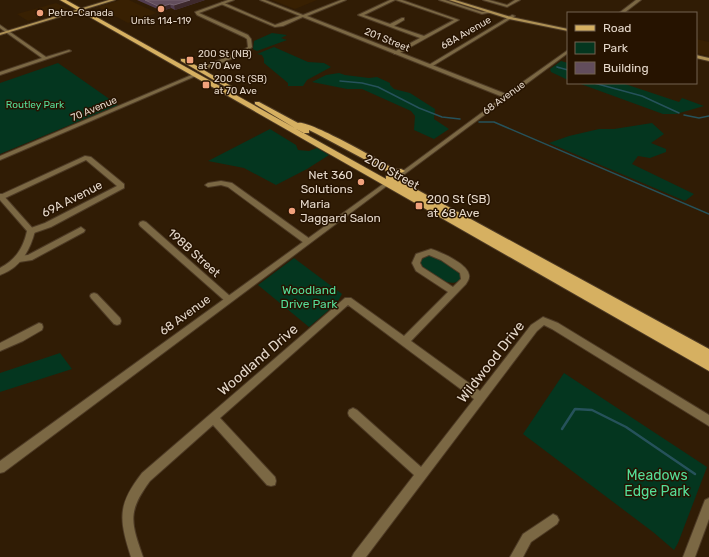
<svg xmlns="http://www.w3.org/2000/svg" width="709" height="557" viewBox="0 0 709 557" font-family="Rubik,sans-serif">
<rect width="100%" height="100%" fill="#301c05"/>
<path fill="#382002" d="M120,0H129L157,13L128,23L98,7Z
M272,0H317L295,9Z
M56,3L68,9L28,21L17,14Z
M696,39L709,42V56L696,53Z"/>
<path fill="#04361f" d="M272,33L287,35L281,38L287,40L257,51L253,49L254,41Z
M274,47L308,62L324,63L331,67L307,80L303,86H288V83L264,63V59L262,55L257,54Z
M561,61L568,63V80L551,72L550,69Z
M58,63L118,105L0,154V83Z
M339,73L345,75L369,78L377,77L390,83V85L394,89L410,93L435,109L434,119L449,129L434,139L414,130L415,116L411,111L362,89H347L312,82L326,75Z
M578,83H622L679,102L682,98L704,106L676,114H663Z
M652,123L664,134L651,143L666,149V152L650,158L638,156L632,164L694,194L685,201L549,143L569,136L599,129H614Z
M270,129L296,145L298,150L309,151L317,148L329,155L307,169L276,185L244,168L208,161Z
M428,255C437,256 458,268 461,276L460,280C448,289 433,274 424,268L421,265V260Z
M294,258L342,294L337,303L309,327L258,285Z
M60,353L72,369L0,392V373Z
M564,373L707,467L678,543L674,550L653,532L523,434Z"/>
<g fill="none" stroke-linecap="round" stroke-linejoin="round">
<path stroke="#26525b" stroke-width="1" d="M557,67L559,68"/>
<path stroke="#26525b" stroke-width="1.5" d="M557,67L568,70
M340,81L362,83L378,87L419,108L442,117L460,119
M594,83L642,96L679,113
M684,115L699,118L709,116
M479,122H494L709,214"/>
<path stroke="#26525b" stroke-width="2.5" d="M562,429L575,409L592,410L626,427L695,474"/>
<g stroke="#4d3a25" stroke-width="2">
<path id="minor" d="M390,0H395L364,15L390,24L402,18H404V20L394,26L424,36L454,20L396,0H402L459,20L398,54H394V52L420,38L358,15Z
M439,0H445L482,12L490,11L492,12L482,14Z
M483,0H489L507,5L515,0H520L507,7Z
M222,2L275,25L302,15L305,16L283,26L275,27L221,4Z
M512,15L515,16L431,67L427,66Z
M0,25L46,57L69,50L71,51L0,75V72L42,58L0,28Z
M85,156L91,157L124,184V188L51,227L31,234L28,233L27,231L28,229L45,223L117,186L86,160L3,199H0V195Z
M221,181L232,183L310,239L311,241L310,243H304L228,187L221,185L208,187L205,185L208,183Z
M143,221L146,222L231,297L232,299L231,301H225L140,226L139,224L140,222Z
M81,227L85,230L84,232L32,260L19,262L15,259L19,256L28,255Z
M431,249C441,252 468,264 469,275C470,279 467,282 466,284L411,341L480,391L531,325L543,317L558,323L709,415V426L552,329L544,325L537,331L366,557H352L354,553L414,475L349,416L348,413L349,410L353,408L357,410L421,467L474,399L348,305L220,418L275,477L276,481L275,485L271,486L267,485L213,425L150,481C127,512 131,522 143,557H131C119,519 117,505 142,473L345,298H351L404,336L448,292L416,271L412,263L416,254ZM429,255L441,260L460,273L461,279L453,287L422,267L420,263L422,258Z
M94,293L97,294L120,318L121,321L120,324L117,325L114,324L91,298L90,296L91,294Z
M39,323L42,324L43,327L42,330L23,341L0,351V343Z
M553,514L557,516L559,520L557,524L531,542L523,557H510L523,534Z"/>
</g>
<g stroke="#4d3a25" stroke-width="2">
<path id="tertiary" d="M228,0H234L199,13L248,35L251,39L252,47L245,53L202,71H198V69L241,51L248,47L247,39L244,37L197,15L195,12Z
M260,0H265L303,15L341,0H346L307,16L506,94L568,50V53L394,182L392,181V179L503,97Z
M636,0H641L624,13H619Z
M194,74L198,75L0,160V156Z
M386,182L388,183V185L4,472L0,473V461Z
M0,194H2L35,231C30,251 20,268 0,275V268C15,260 23,249 27,231L0,200Z
M709,498V519L695,557H683L705,500Z"/>
</g>
<g stroke="#4d3a25" stroke-width="2">
<path id="secondary" d="M109,0H115L0,35V33Z
M449,0H455L511,17L568,29V31L509,19Z
M696,55L709,58V61L696,58Z"/>
</g>
<g stroke="#4d3a25" stroke-width="2">
<path id="primary" d="M60,0H66L386,179V176H392L709,349V371Z
M181,59H185L236,89L231,90L181,61Z
M255,102H259L298,123C307,119 381,161 394,169H401L405,171L401,173H390L317,134L309,130V133H303L255,104Z"/>
</g>
<use href="#minor" fill="#7b6844" fill-rule="evenodd"/>
<use href="#tertiary" fill="#7b6844" fill-rule="evenodd"/>
<use href="#secondary" fill="#ae9155" fill-rule="evenodd"/>
<use href="#primary" fill="#d6b061" fill-rule="evenodd"/>
</g>
<path fill="#523d4f" d="M137,0H205L175,10L171,8L162,11Z"/>
<path fill="#3e292c" d="M190,0H205L175,10L174,5Z
M170,4L171,8L162,11L160,7Z"/>
<path fill="#624d5c" stroke="#76636e" d="M145,0H190L174,5L170,4L160,7Z"/>
<g fill="#f1a17c" stroke="#261300" stroke-width="1.5">
<circle cx="161" cy="9" r="4"/>
<circle cx="40" cy="13" r="4"/>
<rect x="186" y="56" width="8" height="8" rx="2"/>
<rect x="202" y="81" width="8" height="8" rx="2"/>
<circle cx="361" cy="182" r="4"/>
<rect x="415" y="202" width="8" height="8" rx="2"/>
<circle cx="292" cy="211" r="4"/>
</g>
<g text-anchor="middle" dominant-baseline="central" stroke-width="3" stroke-linejoin="round" paint-order="stroke">
<g font-size="10" fill="#e5d8ca" stroke="#261300" text-anchor="start">
<text x="48" y="13">Petro-Canada</text>
<text x="161" y="21" text-anchor="middle">Units 114-119</text>
<text x="198" y="54">200 St (NB)<tspan x="198" dy="12">at 70 Ave</tspan></text>
<text x="214" y="79">200 St (SB)<tspan x="214" dy="12">at 70 Ave</tspan></text>
</g>
<g font-size="10" fill="#e5d8ca" stroke="#261300">
<text transform="translate(466 33) rotate(-30)">68A Avenue</text>
<text transform="translate(387 40) rotate(22)">201 Street</text>
<text transform="translate(504 98) rotate(-36)">68 Avenue</text>
<text transform="translate(94 109) rotate(-23)">70 Avenue</text>
</g>
<g font-size="10" fill="#55de98" stroke="#261300">
<text x="35" y="105">Routley Park</text>
</g>
<g font-size="12" fill="#e5d8ca" stroke="#261300">
<text transform="translate(392 172) rotate(29)">200 Street</text>
<text transform="translate(72 199) rotate(-27)">69A Avenue</text>
<text transform="translate(194 253) rotate(42)">198B Street</text>
<text transform="translate(185 315) rotate(-36)">68 Avenue</text>
</g>
<g font-size="12" fill="#e5d8ca" stroke="#261300" text-anchor="start">
<text x="353" y="175" text-anchor="end">Net 360<tspan x="353" dy="14">Solutions</tspan></text>
<text x="427" y="199">200 St (SB)<tspan x="427" dy="14">at 68 Ave</tspan></text>
<text x="300" y="204">Maria<tspan x="300" dy="14">Jaggard Salon</tspan></text>
</g>
<g font-size="12" fill="#55de98" stroke="#261300">
<text x="309" y="290">Woodland<tspan x="309" dy="14">Drive Park</tspan></text>
</g>
<g font-size="14" fill="#e5d8ca" stroke="#261300">
<text transform="translate(258 360) rotate(-41)">Woodland Drive</text>
<text transform="translate(491 362) rotate(-52)">Wildwood Drive</text>
</g>
<g font-size="14" fill="#55de98" stroke="#261300">
<text x="657" y="475">Meadows<tspan x="657" dy="16">Edge Park</tspan></text>
</g>
</g>
<rect x="567" y="12" width="130" height="72" fill="#261300" stroke="#726251"/>
<rect x="575" y="25" width="20" height="6" fill="#d6b061" stroke="#726251"/>
<text x="603" y="32" font-size="12" fill="#e5d8ca">Road</text>
<rect x="575" y="42" width="20" height="12" fill="#04361f" stroke="#726251"/>
<text x="603" y="52" font-size="12" fill="#e5d8ca">Park</text>
<rect x="575" y="62" width="20" height="12" fill="#624d5c" stroke="#726251"/>
<text x="603" y="72" font-size="12" fill="#e5d8ca">Building</text>
</svg>
